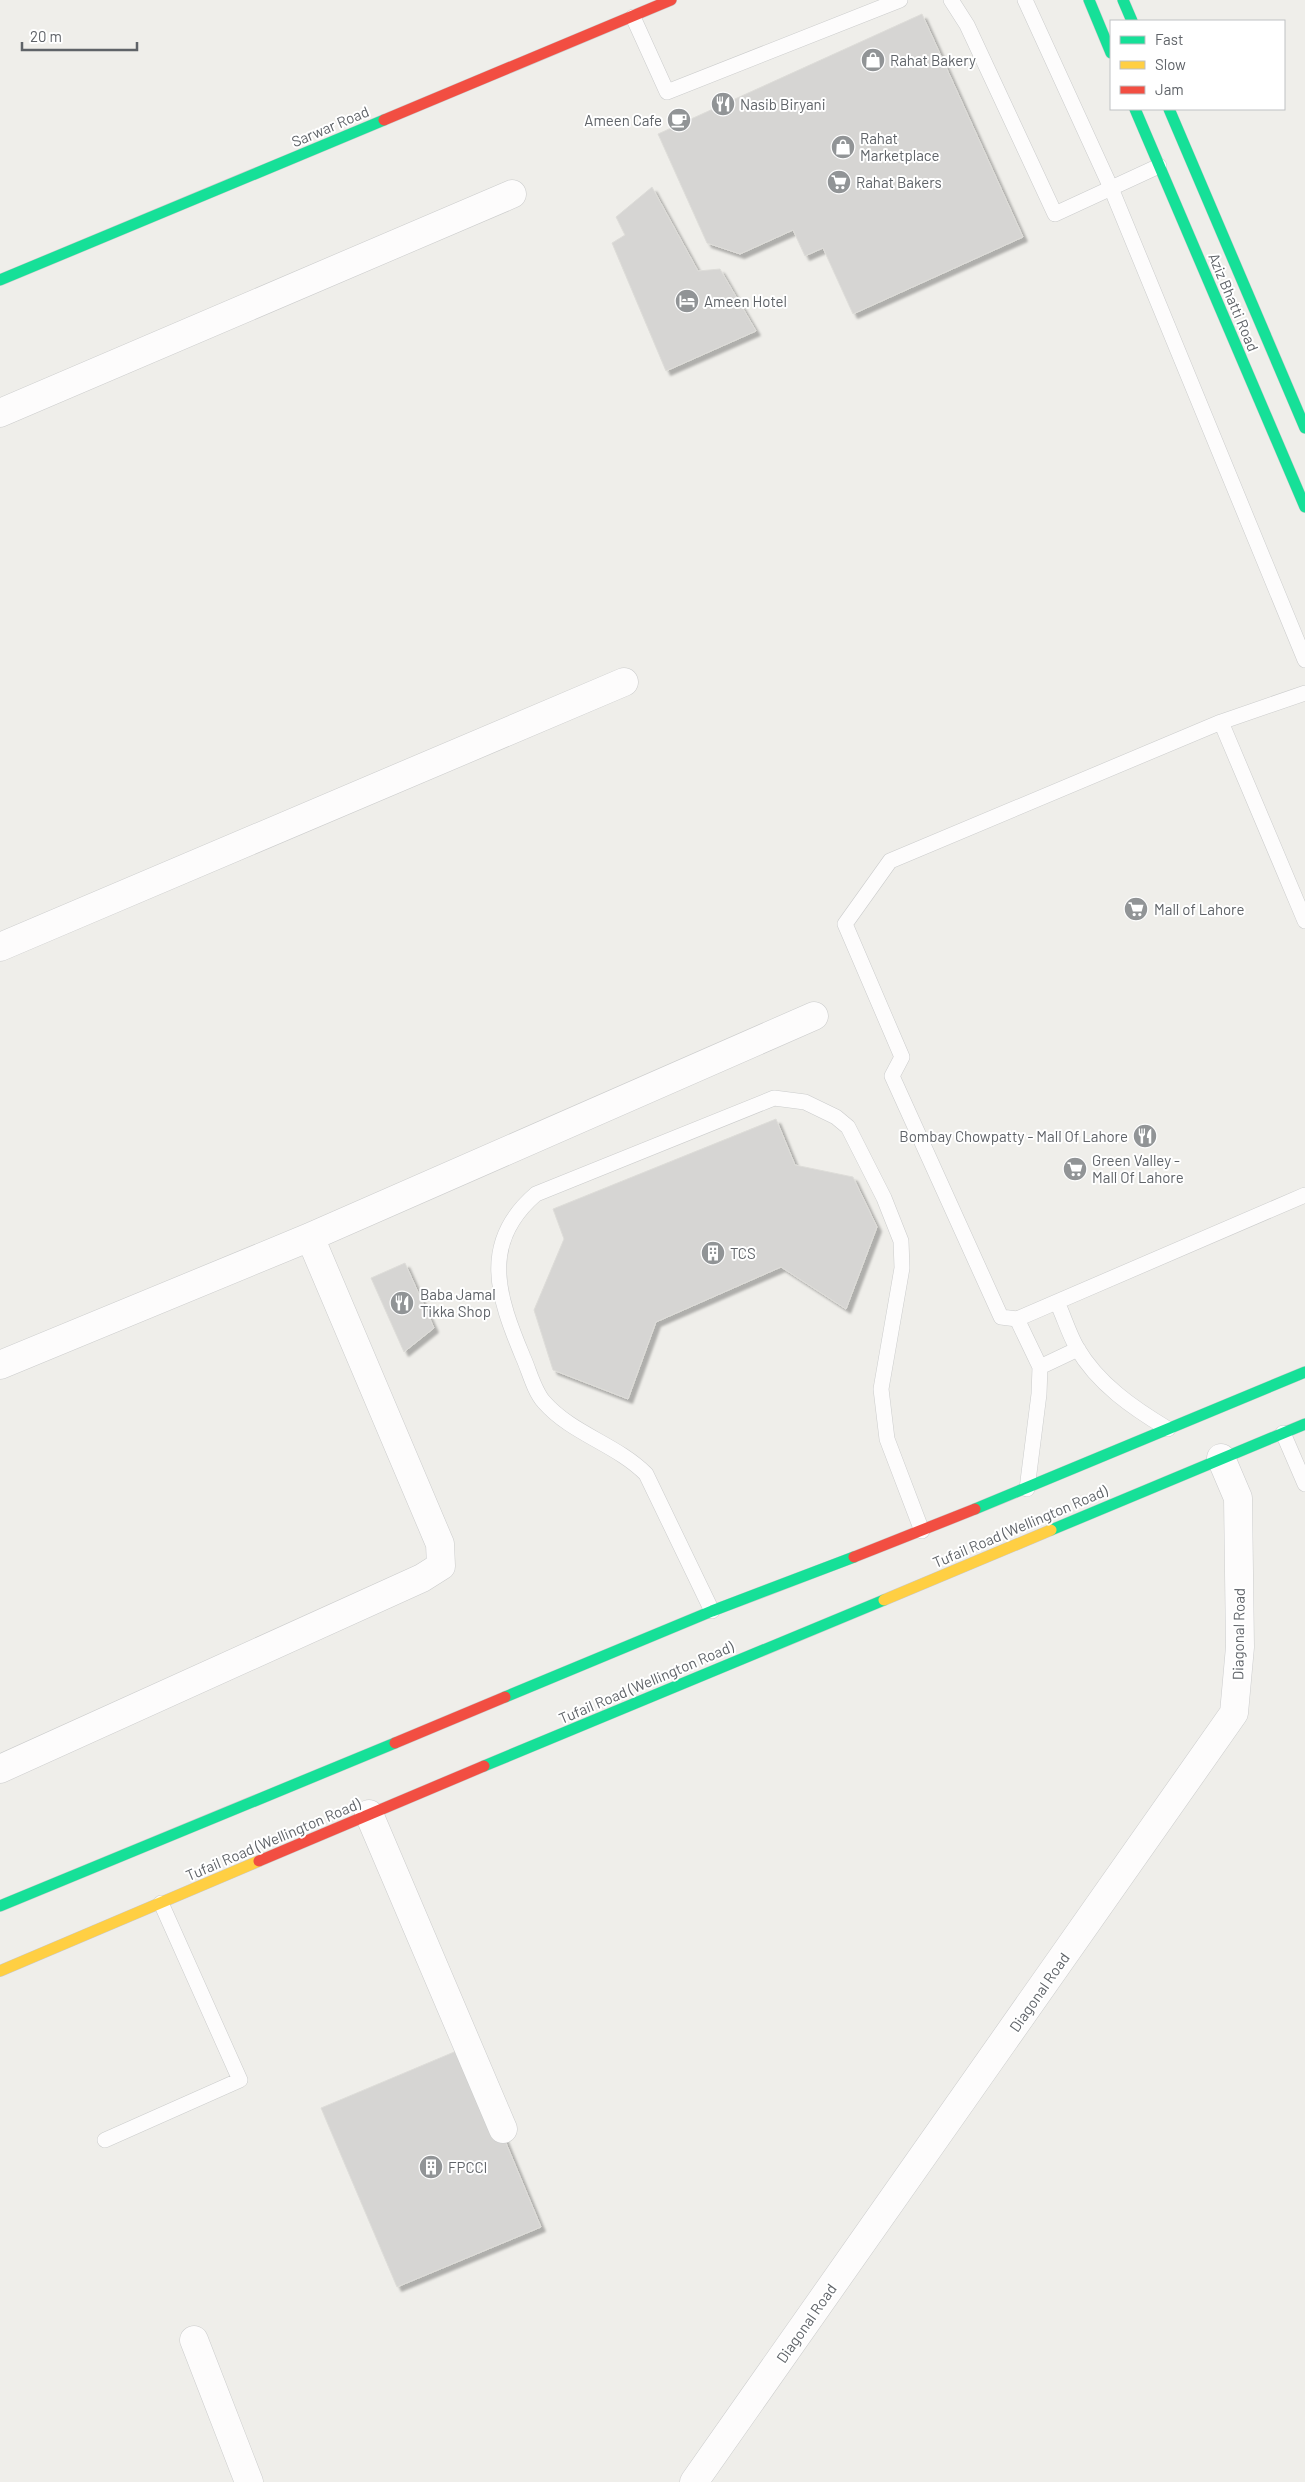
<svg xmlns="http://www.w3.org/2000/svg" width="1305" height="2482" viewBox="0 0 1305 2482" font-family="Barlow,sans-serif">
<defs>
<filter id="shadow"><feDropShadow dx="4.5" dy="4.5" stdDeviation="1" flood-color="#0004"/></filter>
</defs>
<rect width="100%" height="100%" fill="#efeeea"/>
<path fill="#d6d5d3" stroke="#deddd9" filter="url(#shadow)" d="M922,14L1023,237L853,314L823,248L805,256L793,230L740,254L707,243L658,134Z
M652,187L698,271L720,269L756,331L666,371L612,243L625,235L616,217Z
M776,1119L795,1165L853,1177L877,1227L846,1309L781,1267L656,1322L628,1399L553,1370L534,1310L564,1239L553,1209Z
M405,1263L434,1328L404,1352L371,1278Z
M466,2047L541,2227L397,2287L321,2108Z"/>
<g fill="none" stroke-linecap="round" stroke-linejoin="round">
<g stroke="#cbcccc" stroke-width="16">
<path id="lane" d="M951,0L967,25L1055,214L1159,166
M1025,0L1111,188L1305,660
M633,17L667,92L900,0
M1305,693L1221,722L890,861L845,924L902,1057L892,1076L1001,1317L1017,1319L1305,1195
M1221,722L1305,921
M1057,1302C1064,1317 1069,1334 1077,1348C1098,1384 1133,1408 1168,1429
M1017,1319L1040,1367L1039,1394L1027,1489
M1040,1367L1078,1349
M1283,1433L1305,1484
M712,1611L646,1474C616,1444 572,1434 544,1402C534,1391 529,1370 523,1357C498,1297 479,1243 536,1194L774,1098L805,1102L836,1117L848,1127L884,1198L901,1241L902,1268L881,1389L887,1439L922,1531
M105,2140L240,2080L161,1903"/>
</g>
<g stroke="#cbcccc" stroke-width="29">
<path id="street" d="M0,413L512,194
M0,947L624,682
M0,1365L310,1237L814,1016
M0,1769L422,1578L441,1566L440,1544L310,1237
M369,1814L503,2129
M194,2340L249,2482
M694,2482L1234,1713L1240,1647L1238,1498L1221,1458"/>
</g>
<g stroke="#cacacb" stroke-width="12">
<path id="fast" d="M1089,0L1111,53
M1123,0L1132,21
M1135,109L1305,507
M1169,109L1305,428
M0,280L384,120
M975,1509L1305,1372
M1051,1530L1305,1424
M505,1697L712,1611L854,1557
M484,1766L884,1600
M0,1906L395,1743"/>
</g>
<g stroke="#cacacb" stroke-width="12">
<path id="slow" d="M884,1600L1051,1530
M0,1971L259,1861"/>
</g>
<g stroke="#cacacb" stroke-width="12">
<path id="jam" d="M384,120L671,0
M854,1557L975,1509
M395,1743L505,1697
M259,1861L484,1766"/>
</g>
<use href="#lane" stroke="#fdfcfc" stroke-width="15"/>
<use href="#street" stroke="#fdfcfc" stroke-width="28"/>
<use href="#fast" stroke="#16e098" stroke-width="11"/>
<use href="#slow" stroke="#ffcf43" stroke-width="11"/>
<use href="#jam" stroke="#f24e42" stroke-width="11"/>
</g>
<defs>
<g id="shop-disc" transform="scale(1.25)"><circle r="9.5" fill="#919496" stroke="#fff"/><path d="M-5-2.5h2.3a2.7 3.5 0 0 1 5.4 0H5L5.5 6h-11ZM-1.5-2.5h3a1.5 2.3 0 0 0-3 0Z" fill="#fff"/></g>
<g id="restaurant-disc" transform="scale(1.25)"><circle r="9.5" fill="#919496" stroke="#fff"/><path d="M-5-6h1v4h1v-4h1v4h1v-4h1v5L-1.5 .5V6h-2V.5L-5-1ZM5-6V6H3V1.5H1.5Q1.5-4 5-6Z" fill="#fff"/></g>
<g id="cafe-disc" transform="scale(1.25)"><circle r="9.5" fill="#919496" stroke="#fff"/><path d="M-5.5-4.5H6V0H3Q3 3.5 0 3.5H-2.5Q-5.5 3.5-5.5 0ZM3-3.2v2h1.7v-2ZM-6 4.5H4V6H-6Z" fill="#fff"/></g>
<g id="supermarket-disc" transform="scale(1.25)"><circle r="9.5" fill="#919496" stroke="#fff"/><path d="M-6-5.5h2.5l.6 2H6L4.5 2H-2.5L-4.4-4H-6ZM-1.5 3.2a1.3 1.3 0 1 0 .1 0ZM3 3.2a1.3 1.3 0 1 0 .1 0Z" fill="#fff"/></g>
<g id="hotel-disc" transform="scale(1.25)"><circle r="9.5" fill="#919496" stroke="#fff"/><path d="M-6-4.5h1.5V1H6V5H4.5V3h-9V5H-6ZM-4 0a1.8 1.8 0 1 1 3.6 0ZM.5 0V-2.5h3Q6-2.5 6 0Z" fill="#fff"/></g>
<g id="building-disc" transform="scale(1.25)"><circle r="9.5" fill="#919496" stroke="#fff"/><path d="M-4-6H4V6H1V3H-1V6H-4ZM-2.5-4.3h1.7v1.8h-1.7ZM.8-4.3h1.7v1.8H.8ZM-2.5-1h1.7V.8h-1.7ZM.8-1h1.7V.8H.8Z" fill="#fff"/></g>
</defs>
<g fill-rule="evenodd">
<use href="#shop-disc" x="873" y="60"/>
<use href="#restaurant-disc" x="723" y="104"/>
<use href="#cafe-disc" x="679" y="120"/>
<use href="#shop-disc" x="843" y="147"/>
<use href="#supermarket-disc" x="839" y="182"/>
<use href="#hotel-disc" x="687" y="301"/>
<use href="#supermarket-disc" x="1136" y="909"/>
<use href="#restaurant-disc" x="1145" y="1136"/>
<use href="#supermarket-disc" x="1075" y="1169"/>
<use href="#building-disc" x="713" y="1253"/>
<use href="#restaurant-disc" x="402" y="1303"/>
<use href="#building-disc" x="431" y="2167"/>
</g>
<g text-anchor="middle" dominant-baseline="central" stroke-width="4" stroke-linejoin="round" paint-order="stroke">
<g font-size="15" fill="#5f6368" stroke="#fff" text-anchor="start">
<text x="890" y="60">Rahat Bakery</text>
<text x="740" y="104">Nasib Biryani</text>
<text x="662" y="120" text-anchor="end">Ameen Cafe</text>
<text x="860" y="138">Rahat<tspan x="860" dy="17">Marketplace</tspan></text>
<text x="856" y="182">Rahat Bakers</text>
<text x="704" y="301">Ameen Hotel</text>
<text x="1154" y="909">Mall of Lahore</text>
<text x="1128" y="1136" text-anchor="end">Bombay Chowpatty - Mall Of Lahore</text>
<text x="1092" y="1160">Green Valley -<tspan x="1092" dy="17">Mall Of Lahore</tspan></text>
<text x="730" y="1253">TCS</text>
<text x="420" y="1294">Baba Jamal<tspan x="420" dy="17">Tikka Shop</tspan></text>
<text x="448" y="2167">FPCCI</text>
</g>
<g font-size="15" fill="#5f6368" stroke="#fff">
<text transform="translate(330 126) rotate(-23)">Sarwar Road</text>
<text transform="translate(1234 302) rotate(67)">Aziz Bhatti Road</text>
<text transform="translate(1020 1526) rotate(-23)">Tufail Road (Wellington Road)</text>
<text transform="translate(1238 1634) rotate(-89)">Diagonal Road</text>
<text transform="translate(646 1682) rotate(-23)">Tufail Road (Wellington Road)</text>
<text transform="translate(273 1839) rotate(-23)">Tufail Road (Wellington Road)</text>
<text transform="translate(1039 1992) rotate(-55)">Diagonal Road</text>
<text transform="translate(806 2323) rotate(-55)">Diagonal Road</text>
</g>
</g>
<rect x="1110" y="20" width="175" height="90" fill="#ffffff" stroke="#bfc1c3"/>
<rect x="1120" y="36" width="25" height="8" fill="#16e098" stroke="#bfc1c3"/>
<text x="1155" y="45" font-size="15" fill="#5f6368">Fast</text>
<rect x="1120" y="61" width="25" height="8" fill="#ffcf43" stroke="#bfc1c3"/>
<text x="1155" y="70" font-size="15" fill="#5f6368">Slow</text>
<rect x="1120" y="86" width="25" height="8" fill="#f24e42" stroke="#bfc1c3"/>
<text x="1155" y="95" font-size="15" fill="#5f6368">Jam</text>
<path d="M22 42v8h115v-8" fill="none" stroke="#5f6368" stroke-width="2.5"/>
<text x="30" y="42" font-size="15" fill="#5f6368" stroke="#ffffff" stroke-width="4" paint-order="stroke">20 m</text>
</svg>
